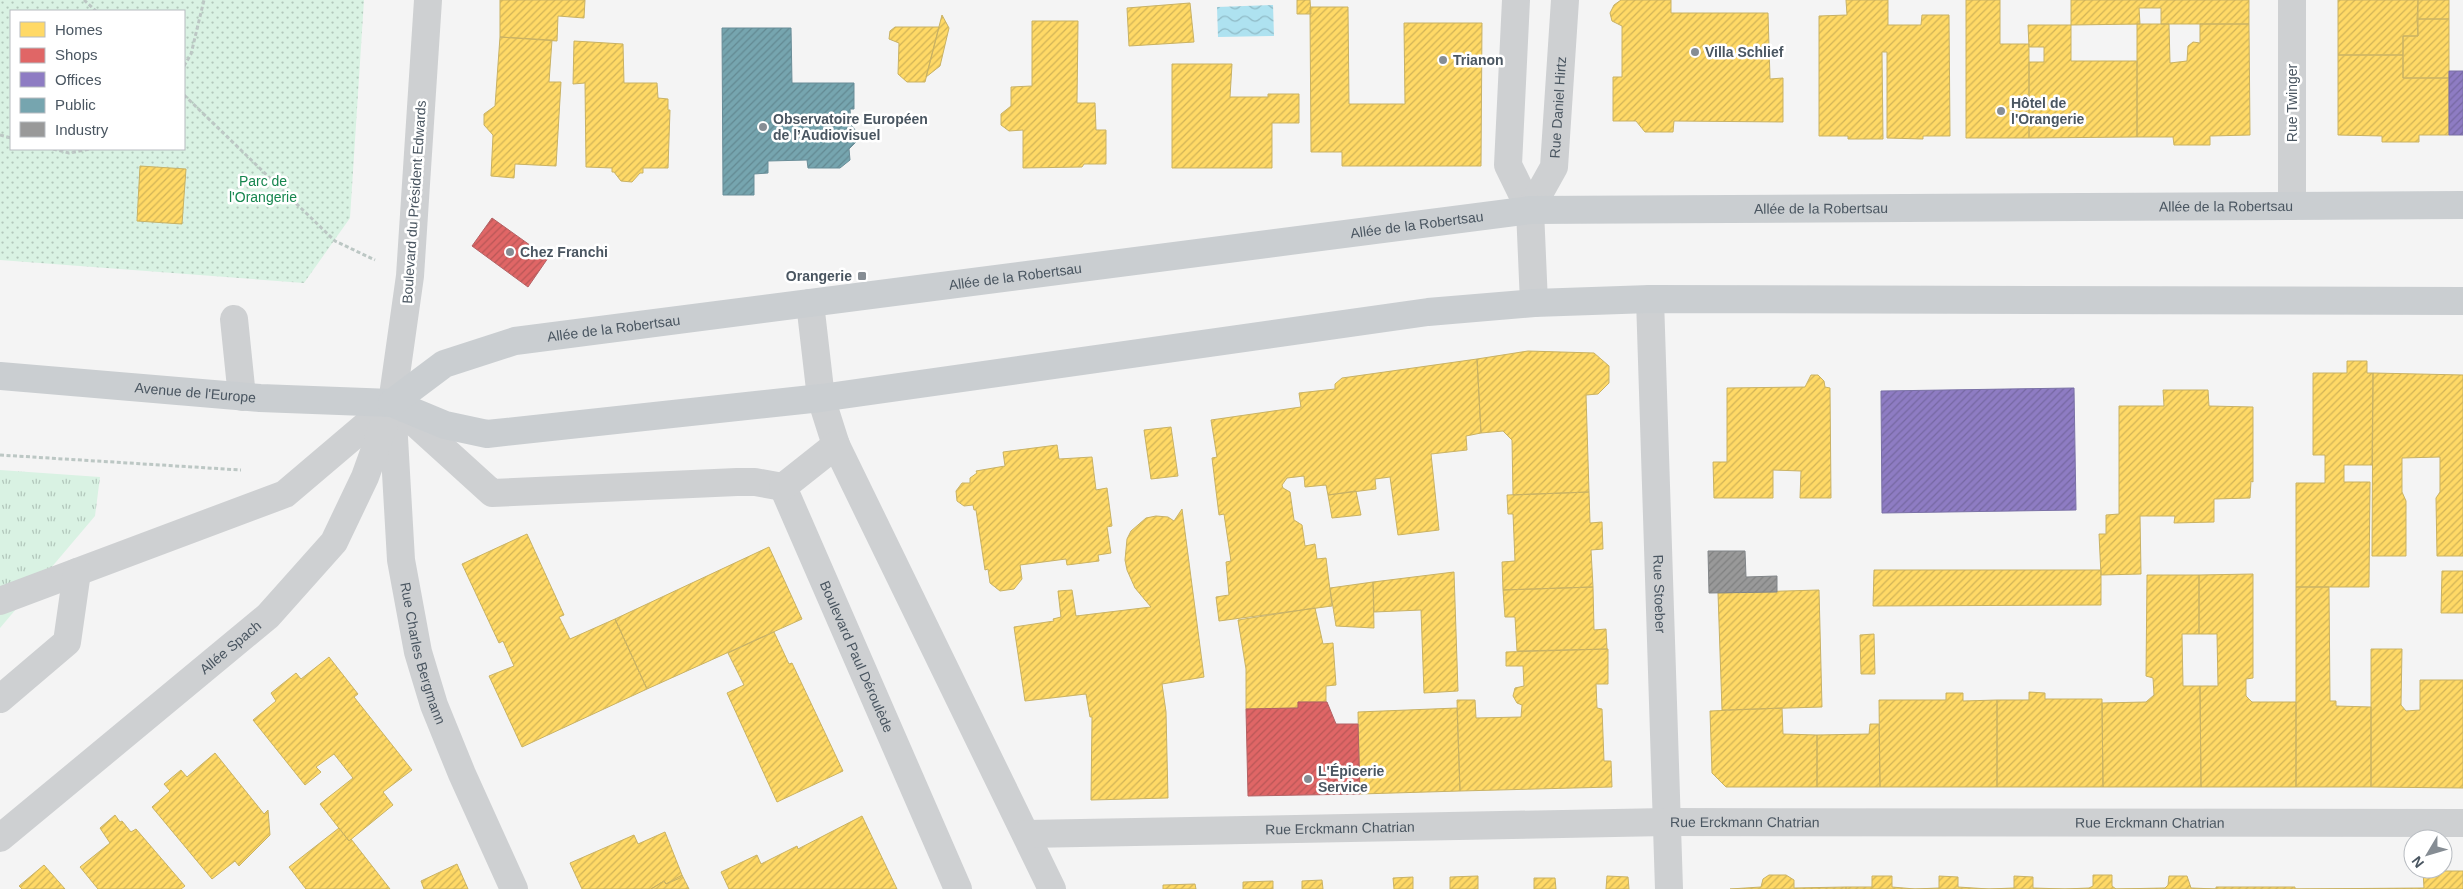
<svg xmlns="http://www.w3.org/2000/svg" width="2463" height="889" viewBox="0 0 2463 889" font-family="Helvetica,sans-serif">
<defs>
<pattern id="grass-tufts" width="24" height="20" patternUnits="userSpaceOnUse" patternTransform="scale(1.25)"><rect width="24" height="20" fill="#d9f2e3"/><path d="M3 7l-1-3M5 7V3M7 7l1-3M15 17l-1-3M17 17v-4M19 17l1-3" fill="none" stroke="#b2c7bb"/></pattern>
<pattern id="park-dots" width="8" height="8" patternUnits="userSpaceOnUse" patternTransform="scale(1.25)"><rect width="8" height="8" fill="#d9f2e3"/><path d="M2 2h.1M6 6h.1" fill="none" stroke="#b2c7bb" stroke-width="1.8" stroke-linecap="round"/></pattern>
<pattern id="water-waves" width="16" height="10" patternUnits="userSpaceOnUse" patternTransform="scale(1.25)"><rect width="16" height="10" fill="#aee2f0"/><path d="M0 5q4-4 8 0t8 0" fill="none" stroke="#90bac6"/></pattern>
<pattern id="homes-hatch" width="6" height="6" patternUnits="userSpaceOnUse" patternTransform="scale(1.25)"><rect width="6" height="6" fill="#ffd966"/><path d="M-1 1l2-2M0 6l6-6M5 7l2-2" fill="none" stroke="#d0b357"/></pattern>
<pattern id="shops-hatch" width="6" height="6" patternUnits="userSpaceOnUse" patternTransform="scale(1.25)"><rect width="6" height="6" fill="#e06666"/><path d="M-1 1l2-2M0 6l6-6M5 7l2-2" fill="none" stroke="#b85757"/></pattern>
<pattern id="offices-hatch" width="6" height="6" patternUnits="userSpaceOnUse" patternTransform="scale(1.25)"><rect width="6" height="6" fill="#8e7cc3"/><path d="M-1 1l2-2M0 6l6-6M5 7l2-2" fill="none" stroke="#7668a2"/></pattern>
<pattern id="public-hatch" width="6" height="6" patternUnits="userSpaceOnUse" patternTransform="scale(1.25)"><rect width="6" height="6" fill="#76a5af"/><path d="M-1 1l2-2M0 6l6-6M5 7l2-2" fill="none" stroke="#638992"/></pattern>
<pattern id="industry-hatch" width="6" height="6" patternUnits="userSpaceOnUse" patternTransform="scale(1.25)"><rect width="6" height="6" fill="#999"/><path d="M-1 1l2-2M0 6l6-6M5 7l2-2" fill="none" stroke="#7f8080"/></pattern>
</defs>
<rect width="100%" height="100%" fill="#f4f4f4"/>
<path fill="url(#grass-tufts)" d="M0,470L100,477L95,516L0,628Z"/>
<path fill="url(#park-dots)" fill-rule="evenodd" d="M0,0H364L350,218L304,283L0,260ZM11,11H184V149H11Z"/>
<path fill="url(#water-waves)" d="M1273,5L1274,36L1218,37L1217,7Z"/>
<path fill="url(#homes-hatch)" stroke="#c9b264" d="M500,0H585L584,18L558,16L557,41L500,37Z
M1297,0H1310L1311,14H1297Z
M1621,0H1671V13H1768L1770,79L1783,78V122L1674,121L1673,132H1645L1636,121H1613V77H1622V26L1612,21L1610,13L1614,5Z
M1846,0H1888V25H1921L1922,15H1949L1950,136H1923V139L1887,138V52H1882L1883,139H1848V136H1819V16L1847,15Z
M1966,0H2000V44H2029V138H1966Z
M2071,0H2249V24H2161V8H2139L2140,24L2071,25Z
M2338,0H2418V36H2403V55H2338Z
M2418,0H2449V19H2417Z
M1190,3L1194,42L1129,46L1127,8Z
M1310,7H1348L1349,104H1405L1404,23H1482L1481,166H1342V152H1311Z
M942,15L949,28L940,66L926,77Z
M2417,19H2449V78H2403V36H2418Z
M1032,21H1078L1077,103H1095L1096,130H1106V164H1084L1082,167L1023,168V130L1009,131L1001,125V114L1011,106V87L1032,86Z
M2137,24H2169L2170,63L2187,61L2188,46L2193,42L2200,43V24H2249L2250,135L2210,136V145H2174L2173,137H2137Z
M2028,25H2071V61H2137V137L2029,138V62H2044V47H2029Z
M895,27H939L925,82H907L898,74L899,43L889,39L890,31Z
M500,37L552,40L549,82H561L556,166L515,164L514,178L491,176L493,135L484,125V114L495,106Z
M574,41L623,44L624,83H657L658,98L668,99V110H670L668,168H643V173H640L632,182L621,181L614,172H612V168L586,167L585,83L573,84Z
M2338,55H2403V78H2449V135H2419V142H2382V136L2338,135Z
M1172,64H1232L1230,97H1268V94H1299V123H1272V168H1172Z
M140,166L186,169L182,224L137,221Z
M1528,351L1594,353L1609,366V383L1598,394L1586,395L1589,492L1513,495L1512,440L1503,431L1481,433L1477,359Z
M1477,359L1481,433L1466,436L1467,450L1431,454L1439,530L1398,535L1390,477L1375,479L1376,489L1328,495L1326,485L1305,487L1304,476L1287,478L1282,485L1283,488L1290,492L1294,520L1302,525L1305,546L1315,544L1317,559L1326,558L1332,606L1219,621L1216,597L1229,595L1226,562L1231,561L1224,514L1219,515L1212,458L1217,457L1211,420L1301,407L1299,393L1335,389V384L1342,378Z
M2347,361H2367V373H2373L2372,465H2344V482H2370L2369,587H2296V483H2325V455H2313V373H2347Z
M2373,373L2463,375V556H2437L2436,498L2440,492V457L2402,458V492L2406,501V556H2372Z
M1811,375H1818L1824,381L1825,387L1830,388L1831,498H1800L1801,471L1773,470V498H1714L1713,462H1727V388L1805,387Z
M2163,390H2208L2209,406L2253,407V482L2251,481L2250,498L2214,499V522L2174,523L2175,516H2140L2141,574L2101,575L2099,534H2106V515L2119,514V406H2164Z
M1171,427L1178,476L1151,479L1144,430Z
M1057,445L1059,459L1092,457L1096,490L1107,488L1112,526L1107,527L1111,553L1098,555L1099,561L1067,565L1066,559L1020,565L1022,579L1014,589L1000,591L990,583L988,569L985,570L976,510H974L973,505L964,506L957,501L956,491L962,483H970V478L977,473L976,471L1005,466L1003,452Z
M1356,491L1361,515L1332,518L1328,495Z
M1589,492L1590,523L1602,522L1603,549L1591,550L1593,587L1503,590L1502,562L1515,561L1513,514H1508L1507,495Z
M1182,509L1204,677L1162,684L1166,712L1168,798L1091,800L1092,717H1090L1086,694L1025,701L1014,627L1054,621L1053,619L1061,617L1058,591L1072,590L1076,616L1151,607L1135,588L1127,570L1125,560L1127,539L1131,531L1146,518L1156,516L1168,517L1174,521Z
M527,534L564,615L559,617L570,639L615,619L647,689L522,747L489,676L514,666L503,641L499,643L462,564Z
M769,547L802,619L647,689L615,619Z
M1874,570H2101V605L1873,606Z
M2442,571H2463V613H2441Z
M1454,572L1458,691L1424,693L1421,610L1374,612L1373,582Z
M2253,574V678L2246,679V696L2252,702H2296V787H2201L2200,686H2218L2217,634H2199V575Z
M2147,575H2199V634H2182L2183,686H2200L2201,787H2103L2102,703L2146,702L2154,695L2153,678L2146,676Z
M1373,582L1374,628L1336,626L1330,588Z
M1593,587L1594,630L1606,629L1607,649L1517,651L1515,617H1505L1503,590Z
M2296,587H2329L2330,701H2336V706L2371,707V787H2296Z
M1819,590L1822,707L1722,710L1718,593Z
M1315,608L1323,644L1333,643L1336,685L1326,686V702H1298V708L1246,709V669L1238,620Z
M774,632L789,664L792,663L843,771L777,802L727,693L744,685L728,653Z
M1874,634L1875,674H1861L1860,635Z
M1608,649V684H1596L1597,708L1602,709L1604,761H1611L1612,787L1460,791L1457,700H1475L1476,718L1521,717L1522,705L1517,703L1513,696L1515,688L1524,686L1523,666H1506V652Z
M2371,649H2402L2401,705L2406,711L2420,710V680H2463V788L2371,787Z
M329,657L358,694L354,697L412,770L383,792L393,805L349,841L320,804L353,778L334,754L316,767L321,772L305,785L253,720L276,701L271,693L296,673L301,679Z
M2029,692L2045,693V699H2102L2103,787H1997V700H2029Z
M1946,693H1963V701L1997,700V787H1880L1879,700H1946Z
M1457,708L1460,791L1360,794L1358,712Z
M1782,708L1783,734L1817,735V787H1726L1712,773L1710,711Z
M1870,724H1879L1880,787H1817V735L1869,734Z
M215,753L264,814L268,810L270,835L239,866L235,861L212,879L152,807L170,791L164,784L181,770L187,777Z
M115,815L120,822L122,821L131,832L136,829L185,886L181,889H98L80,867L110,843L100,828Z
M862,816L897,889H729L721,872L757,855L761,864L797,846L798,849Z
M339,828L349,841L351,839L390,889H306L289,867Z
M665,832L682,875L680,878L666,884L664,881L651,889H582L570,863L634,835L638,844Z
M457,864L468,889H424L421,881Z
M44,865L65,889H22L19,886Z
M2423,871H2463V889H2295L2424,888Z
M682,875L689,889H651L664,881L666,884Z
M1769,875H1786L1794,880V888L1846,887V889H1730L1761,887L1763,879Z
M2093,875H2112V886L2116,889L2165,888L2168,885L2169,876H2187L2191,888L2216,889H2065L2089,888L2093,886Z
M1478,876V889H1450V877Z
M1607,876L1628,877L1629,889H1606Z
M1872,876H1892V887L1915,889H1846V887H1872Z
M1939,876L1958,877V887L1989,889H1915L1939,888Z
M2014,876L2033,877V888L2065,889H1989L2014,888Z
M1413,877V889H1394L1393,878Z
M1534,878H1555L1556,889H1534Z
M1322,880L1323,889H1302V881Z
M1273,881V889H1243V882Z
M1195,884L1196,889H1163V885Z
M2216,887H2295V889H2216Z"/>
<path fill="url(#shops-hatch)" stroke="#b36164" d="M492,218L548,258L528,287L472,246Z
M1298,702H1327L1336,724H1358L1360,794L1248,796L1246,709L1298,708Z"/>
<path fill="url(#offices-hatch)" stroke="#7a71a6" d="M2449,71H2463V135H2449Z
M2074,388L2076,510L1882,513L1881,391Z"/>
<path fill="url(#public-hatch)" stroke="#698d98" d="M722,28H791L792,83H854V109H850L851,125L856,131V142L849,149L850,160L840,168H808L807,160L768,161V173L754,174V195H723Z"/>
<path fill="url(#industry-hatch)" stroke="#818588" d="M1708,551H1745L1746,577L1777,576V592L1709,593Z"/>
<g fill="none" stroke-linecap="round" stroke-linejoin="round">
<path stroke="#bcc7c4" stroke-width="3" stroke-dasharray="4 2.5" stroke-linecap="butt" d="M84,0L96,11
M184,66L191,54L204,0
M184,95L335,241L375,260
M0,135L11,138
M53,149L69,153L90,149
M0,455L241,470"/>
<g stroke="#ced0d2" stroke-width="28">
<path id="s1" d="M428,0L410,276L392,403L401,560L418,652L434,705L462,774L514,889"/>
<path d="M1516,0L1508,165L1530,210L1534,303"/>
<path d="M2292,206V0"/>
<path id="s2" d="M1530,210L1554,167L1565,0"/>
<path id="s3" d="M1650,299L1669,889"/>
<path d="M810,303L821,398L836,445L1052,889"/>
<path d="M234,319L242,397"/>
<path d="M395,405L492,493L737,482H755L783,487"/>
<path id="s4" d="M783,487L958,889"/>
<path d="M783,487L836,445"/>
<path d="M0,601L285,494L391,404"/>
<path d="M0,699L67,642L77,572"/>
<path id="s5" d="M1026,834L1666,822L2463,823"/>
<path id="s6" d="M0,838L268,616L334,542L365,477L388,413"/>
</g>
<g stroke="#caced1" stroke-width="28">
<path id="s7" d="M0,376L260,398L392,403L445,425L487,434L821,398L1428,312L1534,303L1650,299L2463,301"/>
<path id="s8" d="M392,403L444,364L515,341L1530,210L2463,205"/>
</g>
</g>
<g fill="#868d94" stroke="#fff" stroke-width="2">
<circle cx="1695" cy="52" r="5"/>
<circle cx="1443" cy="60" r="5"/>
<circle cx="2001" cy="111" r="5"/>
<circle cx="763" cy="127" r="5"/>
<circle cx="510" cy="252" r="5"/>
<rect x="857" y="271" width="10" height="10" rx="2.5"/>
<circle cx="1308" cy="779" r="5"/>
</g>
<g text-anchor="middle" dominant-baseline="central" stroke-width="5" stroke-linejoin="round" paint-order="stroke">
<g font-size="14" font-weight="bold" fill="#4a5661" stroke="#fff" text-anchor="start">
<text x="1705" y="52">Villa Schlief</text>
<text x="1453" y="60">Trianon</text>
<text x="2011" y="103">Hôtel de<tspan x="2011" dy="16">l'Orangerie</tspan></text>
<text x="773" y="119">Observatoire Européen<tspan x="773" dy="16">de l’Audiovisuel</tspan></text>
<text x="520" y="252">Chez Franchi</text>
<text x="852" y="276" text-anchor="end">Orangerie</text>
<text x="1318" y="771">L'Épicerie<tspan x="1318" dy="16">Service</tspan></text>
</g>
<g font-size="14" fill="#4a5661" stroke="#fff">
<text transform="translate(2292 103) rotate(-90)">Rue Twinger</text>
<text stroke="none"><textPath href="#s2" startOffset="109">Rue Daniel Hirtz</textPath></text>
<text transform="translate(414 202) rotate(-86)">Boulevard du Président Edwards</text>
<text stroke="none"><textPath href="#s8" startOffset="1859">Allée de la Robertsau</textPath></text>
<text stroke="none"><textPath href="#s8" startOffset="1454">Allée de la Robertsau</textPath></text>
<text stroke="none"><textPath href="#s8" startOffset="1049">Allée de la Robertsau</textPath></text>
<text stroke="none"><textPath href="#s8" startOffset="644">Allée de la Robertsau</textPath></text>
<text stroke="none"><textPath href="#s8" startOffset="239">Allée de la Robertsau</textPath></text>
<text stroke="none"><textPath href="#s7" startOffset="196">Avenue de l'Europe</textPath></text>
<text stroke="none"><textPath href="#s3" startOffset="295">Rue Stoeber</textPath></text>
<text stroke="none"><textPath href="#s6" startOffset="299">Allée Spach</textPath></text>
<text stroke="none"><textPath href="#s1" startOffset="658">Rue Charles Bergmann</textPath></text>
<text stroke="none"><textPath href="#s4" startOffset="185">Boulevard Paul Déroulède</textPath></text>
<text stroke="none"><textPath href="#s5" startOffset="719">Rue Erckmann Chatrian</textPath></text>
<text stroke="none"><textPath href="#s5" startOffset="1124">Rue Erckmann Chatrian</textPath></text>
<text stroke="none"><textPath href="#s5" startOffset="314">Rue Erckmann Chatrian</textPath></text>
</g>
<g font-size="14" fill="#17864f" stroke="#fff">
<text x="263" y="181">Parc de<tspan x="263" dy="16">l'Orangerie</tspan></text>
</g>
</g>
<rect x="10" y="10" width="175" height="140" fill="#ffffff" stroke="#b7bbc0"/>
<rect x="20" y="22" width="25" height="15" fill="#ffd966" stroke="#b7bbc0"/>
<text x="55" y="35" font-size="15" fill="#4a5661">Homes</text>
<rect x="20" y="48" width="25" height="15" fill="#e06666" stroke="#b7bbc0"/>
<text x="55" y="60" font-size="15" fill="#4a5661">Shops</text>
<rect x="20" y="72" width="25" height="15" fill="#8e7cc3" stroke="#b7bbc0"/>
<text x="55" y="85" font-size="15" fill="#4a5661">Offices</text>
<rect x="20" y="98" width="25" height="15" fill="#76a5af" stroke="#b7bbc0"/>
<text x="55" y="110" font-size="15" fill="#4a5661">Public</text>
<rect x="20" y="122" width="25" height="15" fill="#999999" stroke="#b7bbc0"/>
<text x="55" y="135" font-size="15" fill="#4a5661">Industry</text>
<g transform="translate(2428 854) rotate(232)"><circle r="24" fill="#ffffff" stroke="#b7bbc0"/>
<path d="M0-4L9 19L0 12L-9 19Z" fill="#868d94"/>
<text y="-8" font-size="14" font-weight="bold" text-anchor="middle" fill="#4a5661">N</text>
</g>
</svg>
